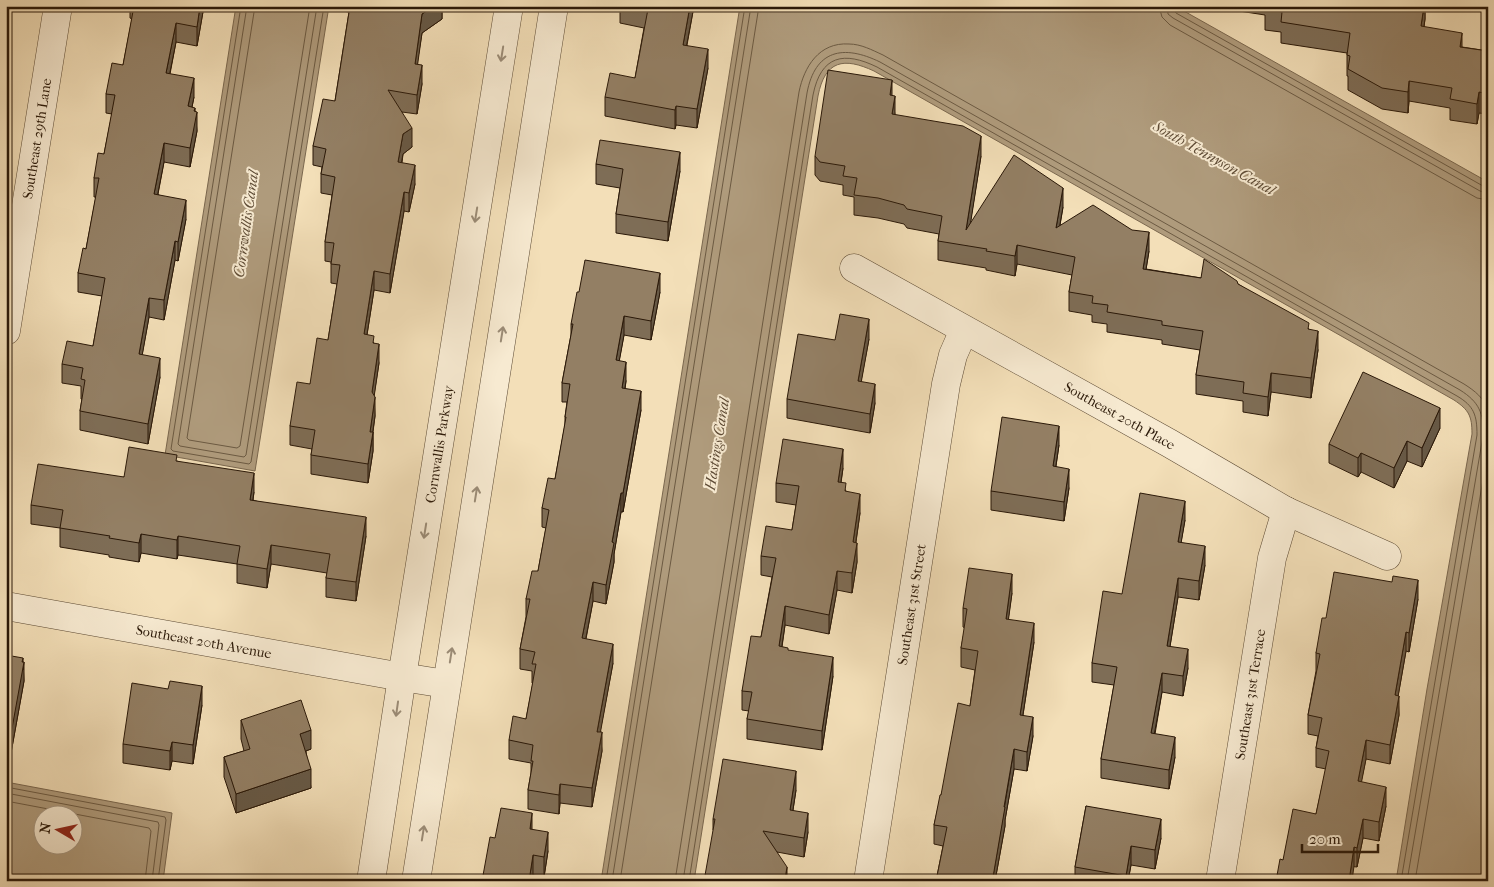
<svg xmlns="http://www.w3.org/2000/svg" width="1494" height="887" viewBox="0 0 1494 887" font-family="'IM FELL French Canon',serif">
<rect width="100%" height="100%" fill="#f3dfb8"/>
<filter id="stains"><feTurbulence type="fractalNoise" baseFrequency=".004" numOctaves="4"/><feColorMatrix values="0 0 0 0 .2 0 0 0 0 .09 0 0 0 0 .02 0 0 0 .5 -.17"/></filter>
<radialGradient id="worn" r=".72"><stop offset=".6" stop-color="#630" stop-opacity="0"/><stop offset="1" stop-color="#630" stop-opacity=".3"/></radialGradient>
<path fill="#af9b7c" stroke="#7a674e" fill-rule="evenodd" d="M236,6H329L255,471L165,455Z
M740,6H1175L1488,182V881H1396L1427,689L1472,434C1472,416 1469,410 1454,400L874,71C844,57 825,60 818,96L694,881H601Z
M6,782L172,813L163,881H6ZM42,814H72V844H42Z"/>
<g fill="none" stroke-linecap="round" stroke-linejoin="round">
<path stroke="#6c5a42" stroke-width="1" d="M241,6L171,449L173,451L249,464L251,462L324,6
M247,6L178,444L180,446L244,457L246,455L317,6
M255,6L187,438L189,440L237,448L240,446L310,6
M1159,6L1162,17L1170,25L1477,198L1488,200
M1167,6L1168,14L1173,18L1480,191L1488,193
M1173,6L1174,10L1176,13L1483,186H1488
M6,787L165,817L166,820L158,881
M6,793L158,822L159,825L152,881
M6,801L149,828L151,831L145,881
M606,881L745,6
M612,881L751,6
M620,881L759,6
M675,881L799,92C804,67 819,42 849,44C861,44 872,50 883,55L1464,384C1475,391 1484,398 1488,410
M683,881L807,93C815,50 843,44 880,62L1460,390C1479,402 1484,413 1483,436L1407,881
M689,881L813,95C821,55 844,51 877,67L1457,396C1474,406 1477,415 1477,435L1401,881
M1415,881L1488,450"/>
<g stroke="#5c4a34" stroke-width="29">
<g id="minor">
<path id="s1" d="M854,268L1169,443L1286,511L1387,556"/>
<path id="s2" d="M6,331L58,6"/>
<path id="s3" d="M6,606L402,677L446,684"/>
<path id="s4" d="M371,881L402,677L509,6"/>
<path d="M416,881L554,6"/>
<path id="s5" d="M868,881L946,384L953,355L964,330"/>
<path id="s6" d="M1220,881L1272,558L1286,511"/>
</g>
</g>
<use href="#minor" stroke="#f7ead1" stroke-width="28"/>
</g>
<path fill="#7e6d56" stroke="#2a1808" d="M126,6H204L197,46L176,42L170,74L194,97L192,107L195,111L197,131L190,167L164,162L158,194L186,219L178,261L175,260L164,320L149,317L142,355L160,377L148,444L80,430V411L82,399H81V386L62,383V364L93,346L102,296L78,292V273L86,249L96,197H94V178L104,154L112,114L106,113V94L123,65L132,19L130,18V11L126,10Z
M336,6H442V19L422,33L417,64L422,84L417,114L402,112L412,147L403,154L402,163L415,184L409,212L404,211L390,293L374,290L367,335L374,343L379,363L374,395L375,416L373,432V451L368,483L311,474V455L312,449L290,445V426L310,384L328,340L337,284L331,283V262L325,261V242L332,195L321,193V174L322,167L313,165V146L335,101L349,12L336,10Z
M620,6H694L687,45L708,68L697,128L676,125L675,129L605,116V97L635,78L644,28L620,23Z
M1213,6H1425V19L1424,27L1462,47L1488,51V114L1479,113L1477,124L1450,120V108L1409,101L1408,113L1382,109L1348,90V76H1347V53L1281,43V32L1265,30V15L1213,7Z
M892,95L895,115L981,156L970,224L1063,207L1060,225L1149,251L1146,269L1238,284L1309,329L1318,350L1311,398L1271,392L1268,416L1243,412V401L1196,394V375L1200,350L1162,344V340L1107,332V324L1092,322V315L1069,311V292L1072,275L1017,264L1015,276L986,270V268L938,260V241L939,234L907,228L904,224L878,218L854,215V197L843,195V185L820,181L815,175V156Z
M596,164L680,171L668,241L616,233V214L620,188L596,184Z
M660,292L651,340L624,335L619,361L626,381L625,389L641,410L623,512H621L614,554V562L606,604L593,601L586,639L613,663L600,732L602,751L592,807L560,803L559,814L528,809V790L531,773V763L509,759V740L526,719L533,683H532V671L520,669V649L526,617V599L538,571L546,528L542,527V508L555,479L565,425V417L567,402H562V383L571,335V324Z
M869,339L861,381L875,403L870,433L787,418V399L835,340Z
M1440,428L1422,467L1407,461L1394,488L1361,472L1358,477L1329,463V444Z
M1059,445L1056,466L1069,488L1064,521L991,510V491Z
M177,461L254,492L253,500L366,536L356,601L326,597V578L327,573L271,564L267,588L237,583V564L178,555L177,559L141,553L139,562L109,557V555L60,547V528L31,524V505Z
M843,468L841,483L846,491L860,513L856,542L857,562L852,593L837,590L829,634L785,625L782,647L833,676L822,750L747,739V719L749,711L742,710V691L761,637L772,577L761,575V556L792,530L796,505L776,502V483Z
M1185,520L1181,542L1205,565L1199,600L1178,597L1170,646L1188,668L1183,696L1162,692L1155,734L1175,757L1169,789L1101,778V759L1114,685L1092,682V663L1122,594Z
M1012,593L1008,620L1034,642L1023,715L1033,736L1027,771L1014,769L1005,820V826L995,881H936L943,846L934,844V825L941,795L970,706L975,670L961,667V648L965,628L963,627V608Z
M1418,599L1409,652L1406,651L1398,696L1399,715L1390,764L1366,759L1361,782L1386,806L1379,841L1363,838L1357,867L1283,860L1316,814L1326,769L1316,767V748L1318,736L1308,734V715L1316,671V653L1326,618Z
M6,655L23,662L24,681L9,764H6Z
M202,705L193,764L172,761L170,770L123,763V744Z
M241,720L311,749L306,751L311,788L236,813L224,777V757L244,751L241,739Z
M796,790L793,810L808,832L804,857L777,852L787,881L713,830V819Z
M1086,806L1161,838L1155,869L1131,865L1128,881H1075V867Z
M532,830L548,851L544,877L533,875L532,881H482L495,838Z"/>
<path fill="#675946" stroke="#2a1808" d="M200,6H204L197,46V27Z
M434,6H442V19L422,33L415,83V64L422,14Z
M690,6H694L683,64V45Z
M1424,6H1425V19L1421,47V26Z
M176,23V42L166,92V73Z
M1462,33V53L1460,47Z
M708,49V68L697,128V109Z
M422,65V84L417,114V95Z
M194,78V97L188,126V106Z
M892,80V99L890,95Z
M1409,81V101L1408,113V92Z
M1479,92V113L1477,124V104Z
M895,96V115L892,114Z
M676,106V125L675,129V110Z
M195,108V120L197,112V131L190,167V148Z
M412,128V147L403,154L398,181V162L403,134Z
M981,136V156L967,246L966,230Z
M164,143V162L154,213V194Z
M680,152V171L668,241V222Z
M415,165V184L409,212V193Z
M1063,188V207L1056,247V228Z
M404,192V211L390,293V274Z
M186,200V219L178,261V242Z
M1149,232V251L1143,288V269Z
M175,241V260L164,320V300Z
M1017,245V264L1015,276V256Z
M374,271V290L364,353V334Z
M660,273V292L651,340V321Z
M149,298V317L139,373V354Z
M624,316V335L616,379V360Z
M869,319V339L858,400V381Z
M1318,331V350L1311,398V378Z
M379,344V363L372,411V392Z
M160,358V377L148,444V424Z
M626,362V381L622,407V388Z
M1271,373V392L1268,416V397Z
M875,384V403L870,433V414Z
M641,391V410L623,512V493Z
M375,397V416L370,451V432Z
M1440,408V428L1422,467V448Z
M1059,426V445L1053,485V466Z
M373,432V451L368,483V464Z
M1407,441V461L1394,488V468Z
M843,449V468L838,501V482Z
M1361,453V472L1358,477V458Z
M1069,469V488L1064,521V502Z
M254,473V492L250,519V500Z
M621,493V512L614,554V562L606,604V585L612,542Z
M860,494V513L853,561V542Z
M1185,501V520L1178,561V542Z
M366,517V536L356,601V582Z
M141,534V553L139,562V543Z
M178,536V555L177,559V540Z
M857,543V562L852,593V573Z
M271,545V564L267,588V569Z
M1205,546V565L1199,600V581Z
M837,571V590L829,634V615Z
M1012,574V593L1006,638V619Z
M1178,578V597L1167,665V646Z
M1418,580V599L1409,652V633Z
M593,582V601L582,658V638Z
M785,606V625L779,665V646Z
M1034,623V642L1020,734V715Z
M1406,632V651L1395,714V695Z
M613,644V663L597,751V732Z
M1188,649V668L1183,696V676Z
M833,657V676L822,750V731Z
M23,658V670L24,662V681L9,764V745Z
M1162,673V692L1151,752V733Z
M202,686V705L193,764V745Z
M1399,696V715L1390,764V745Z
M1033,717V736L1027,771V752Z
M311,730V749L300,753V734Z
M602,732V751L592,807V788Z
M1175,737V757L1169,789V770Z
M1366,740V759L1358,800V781Z
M172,742V761L170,770V751Z
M1014,749V769L1005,820V826L995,881H993V877Z
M311,769V788L236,813V794Z
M796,771V790L790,829V810Z
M560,784V803L559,814V795Z
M1386,787V806L1379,841V822Z
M532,813V832L530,829Z
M808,813V832L804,857V838Z
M1161,819V838L1155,869V850Z
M1363,819V838L1357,867V848Z
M548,832V851L544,877V857Z
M1131,846V865L1128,881H1126V876Z
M1354,847V866L1352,881H1349Z
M533,855V875L532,881H529Z
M787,867V881H785Z"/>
<path fill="#937f64" stroke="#2a1808" d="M134,6H200L197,27L176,23L166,73L194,78L188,106L195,108L194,111L197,112L190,148L164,143L154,194L186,200L178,242L175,241L164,300L149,298L139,354L160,358L148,424L80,411L85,380L81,379L83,368L62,364L67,341L93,346L105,278L78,273L83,248L86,249L99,178H94L98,153L104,154L115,95L106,94L112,63L123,65Z
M350,6H434L422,14L415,64L422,65L417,95L388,90L412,128L403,134L398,162L415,165L409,193L404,192L390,274L374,271L364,334L374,336L373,343L379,344L372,392L375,397L370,432H373L368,464L311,455L315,430L290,426L297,382L310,384L317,338L328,340L340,265L331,264L334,243L325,242L335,177L321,174L326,149L313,146L323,99L335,101Z
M633,6H690L683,45L708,49L697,109L676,106L675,110L605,97L610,73L635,78L648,9Z
M1266,6H1424L1421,26L1462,33L1460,47L1488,51V94L1479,92L1477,104L1450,99L1452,88L1409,81L1408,92L1382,88L1348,69L1350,56L1347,55L1350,33L1281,22L1282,12L1265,9Z
M828,70L892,80L890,95L895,96L892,114L963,126L981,136L966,230L1014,155L1063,188L1056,228L1093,205L1132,230L1149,232L1143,269L1201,278L1204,259L1237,281L1238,284L1309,323L1308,329L1318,331L1311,378L1271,373L1268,397L1243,393L1244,382L1196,375L1203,331L1162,325V321L1107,312L1108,305L1092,303L1093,296L1069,292L1075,257L1017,245L1015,256L986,251L987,249L938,241L942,216L907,209L904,205L878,198L854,195L857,178L843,176L845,166L820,162L815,156Z
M600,140L680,152L668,222L616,214L623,169L596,164Z
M585,260L660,273L651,321L624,316L616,360L626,362L622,388L641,391L623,493H621L612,542L614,543L606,585L593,582L582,638L613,644L597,732H602L592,788L560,784L559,795L528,790L533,761H531L533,745L509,740L513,716L526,719L536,664H532L535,652L520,649L530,599H526L532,571H538L549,510L542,508L548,478L555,479L566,417H565L570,384L562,383L573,324H571L577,292H579Z
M840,314L869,319L858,381L875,384L870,414L787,399L798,334L835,340Z
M1363,372L1440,408L1422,448L1407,441L1394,468L1361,453L1358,458L1329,444Z
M1002,417L1059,426L1053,466L1069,469L1064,502L991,491Z
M783,439L843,449L838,482L846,483L845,491L860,494L853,542L857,543L852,573L837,571L829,615L785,606L779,646L788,648V650L833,657L822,731L747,719L752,692L742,691L751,636L761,637L776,558L761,556L766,526L792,530L799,486L776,483Z
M129,447L177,455L176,461L254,473L250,500L366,517L356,582L326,578L330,554L271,545L267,569L237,564L240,546L178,536L177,540L141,534L139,543L109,538L110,536L60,528L63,510L31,505L38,464L124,477Z
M1140,493L1185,501L1178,542L1205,546L1199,581L1178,578L1167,646L1188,649L1183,676L1162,673L1151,733L1175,737L1169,770L1101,759L1117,667L1092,663L1103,591L1122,594Z
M969,568L1012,574L1006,619L1034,623L1020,715L1033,717L1027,752L1014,749L1004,807H1005L993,877L989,876L988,881H936L947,827L934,825L940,795H941L958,703L970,706L978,651L961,648L967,609L963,608Z
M1334,572L1392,582L1393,576L1418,580L1409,633L1406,632L1395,695L1399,696L1390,745L1366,740L1358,781L1386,787L1379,822L1363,819L1357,848L1354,847L1349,881H1276L1280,859L1283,860L1293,809L1316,814L1329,751L1316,748L1322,718L1308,715L1320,654L1316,653L1322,618H1326Z
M6,655L23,658L22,662H24L9,745H6Z
M170,681L202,686L193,745L172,742L170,751L123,744L132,683L168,689Z
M301,700L311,730L300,734L311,769L236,794L224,757L250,749L241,720Z
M723,759L796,771L790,810L808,813L804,838L763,831L787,867L785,879H786V881H704L715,819H713Z
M1086,806L1161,819L1155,850L1131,846L1126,876L1075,867Z
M501,808L532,813L530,829L548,832L544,857L533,855L529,881H482L490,837L495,838Z"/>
<defs><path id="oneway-shaft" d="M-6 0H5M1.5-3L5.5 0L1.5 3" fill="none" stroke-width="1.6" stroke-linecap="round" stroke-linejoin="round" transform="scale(1.25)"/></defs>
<g stroke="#9b8c77">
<use href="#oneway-shaft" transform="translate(502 54) rotate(99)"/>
<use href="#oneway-shaft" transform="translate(476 215) rotate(99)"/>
<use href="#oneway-shaft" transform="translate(502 334) rotate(-81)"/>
<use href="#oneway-shaft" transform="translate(476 494) rotate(-81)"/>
<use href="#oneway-shaft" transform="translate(425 531) rotate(99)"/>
<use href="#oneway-shaft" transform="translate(451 655) rotate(-81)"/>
<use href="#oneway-shaft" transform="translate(397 709) rotate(98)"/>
<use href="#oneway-shaft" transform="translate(423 833) rotate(-81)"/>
</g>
<g text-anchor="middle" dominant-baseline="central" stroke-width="4" stroke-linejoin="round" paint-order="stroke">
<g font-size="14" fill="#2a1808" stroke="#f7ead1">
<text stroke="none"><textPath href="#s2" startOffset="195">Southeast 29th Lane</textPath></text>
<text stroke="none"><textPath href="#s1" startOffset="304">Southeast 20th Place</textPath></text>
<text stroke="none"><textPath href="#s4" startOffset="442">Cornwallis Parkway</textPath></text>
<text stroke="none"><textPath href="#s5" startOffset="280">Southeast 31st Street</textPath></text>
<text stroke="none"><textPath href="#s3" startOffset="201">Southeast 20th Avenue</textPath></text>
<text stroke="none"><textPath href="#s6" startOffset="189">Southeast 31st Terrace</textPath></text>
</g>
<g font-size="15" font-style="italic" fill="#5f4c36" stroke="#f7ead1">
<text transform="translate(1214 158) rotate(29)">South Tennyson Canal</text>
<text transform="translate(246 224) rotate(-82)">Cornwallis Canal</text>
<text transform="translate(717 444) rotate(-81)">Hastings Canal</text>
</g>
</g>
<rect width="1494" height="887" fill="none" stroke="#f3dfb8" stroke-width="25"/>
<rect x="8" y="8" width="1479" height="872" fill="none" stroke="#2a1808" stroke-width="2.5"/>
<rect x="12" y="12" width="1469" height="862" fill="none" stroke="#2a1808"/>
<g transform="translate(58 830) rotate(279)"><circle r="24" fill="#f7ead1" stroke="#a59681"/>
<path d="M0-4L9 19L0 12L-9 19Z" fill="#8f2418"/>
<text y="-8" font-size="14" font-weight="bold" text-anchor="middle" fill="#2a1808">N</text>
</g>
<path d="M1302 844v8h76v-8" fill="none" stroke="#2a1808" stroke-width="2.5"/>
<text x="1309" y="844" font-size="15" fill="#2a1808" stroke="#f7ead1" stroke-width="4" paint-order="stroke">20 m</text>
<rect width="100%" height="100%" filter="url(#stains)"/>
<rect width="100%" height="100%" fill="url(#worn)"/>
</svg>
